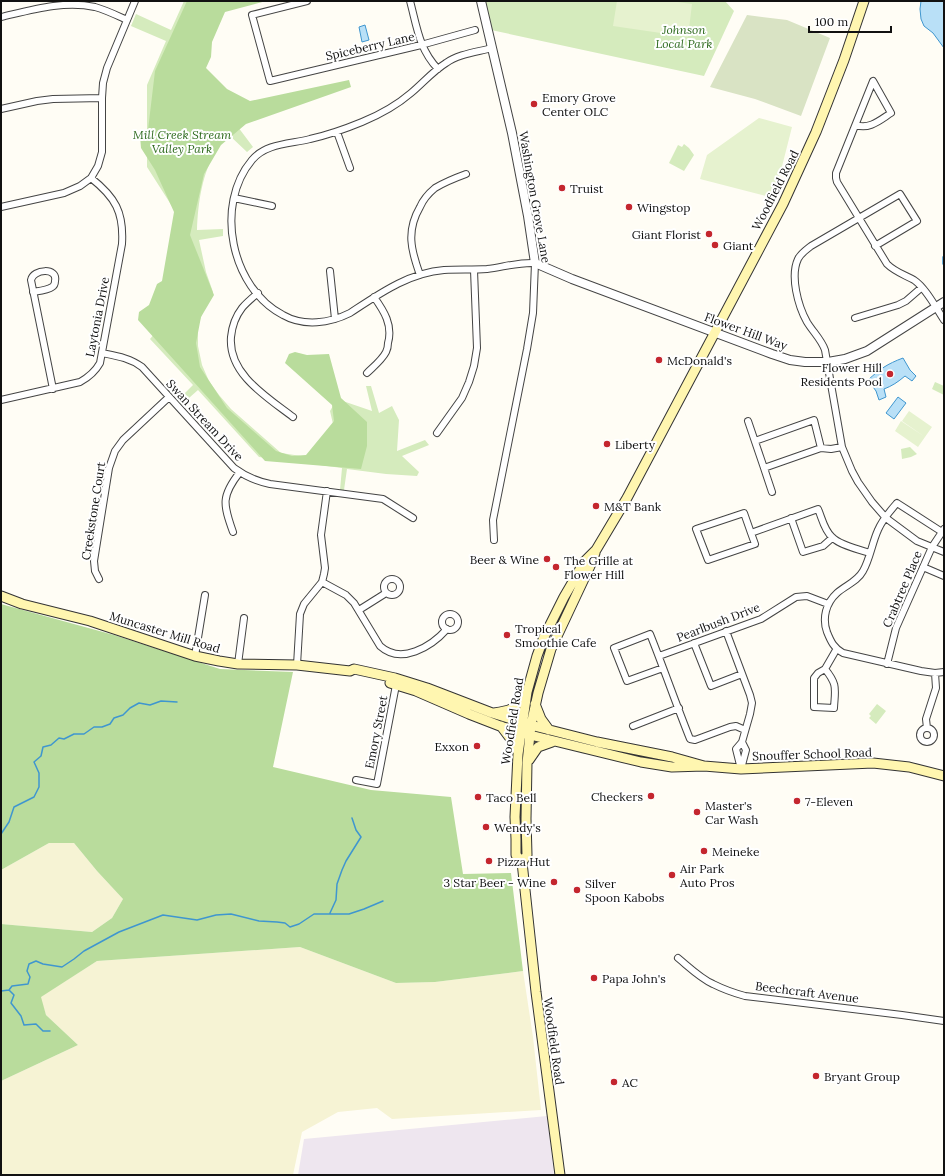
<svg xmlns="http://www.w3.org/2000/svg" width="945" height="1176" viewBox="0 0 945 1176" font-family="Lora,serif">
<rect width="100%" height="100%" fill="#fffdf5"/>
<path fill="#eee6ef" d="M547,1116L554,1175H298L304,1139Z"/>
<path fill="#f6f3d4" d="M49,843H74L97,871L123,899L112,918L92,932L1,924V870Z
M300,947L396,983L435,982L523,971L533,1037L541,1110L392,1119L377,1108L338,1112L302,1132L293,1175H1V1081L78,1045L46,1015L40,997L97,961Z"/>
<path fill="#d5ebbd" d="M184,1H250L212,14L200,107L220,103L253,147L247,152L229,135C225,139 221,144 217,149C202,173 198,203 197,230L223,229V236L199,240L206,272L213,292L204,308L198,326V346L202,365L209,381L219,395L231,409L281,453L308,457L333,424L330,411L337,399L372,411L366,386H371L379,413L392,406L399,420L397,451L425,440L429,445L402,456L419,472L417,476L386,474L347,469L344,490H340L342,468L259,457L198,390L181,405L177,401L193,385L150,339L155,333L177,214L147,167V85L166,41L131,26L136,14L171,30Z
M484,1H725L734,11L704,76L491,30Z
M684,144L689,148L694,155L684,171L669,163L678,145L682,147Z
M935,382L944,386V395L932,389Z
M910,447L917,454L911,457L902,459L901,449Z
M877,704L886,711L876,724L869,718L871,716L869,714Z"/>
<path fill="#b9dc9c" d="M187,1H266L225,12L212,42L211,57L206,68L227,89L250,101L349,80L351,87L246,124L221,145L204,174L190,235L214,295L201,317L196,343L200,367L227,408L276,451L292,456L306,455L334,421L332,405L285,363L289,354L295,352L307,355L329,354L341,398L367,422V446L361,469L265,461L138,320L139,312L149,305L157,284L162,281L174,212L155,170L141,148L140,136L148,130L155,71Z
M1,604L114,635L220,669L293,672L273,767L371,790L451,797L463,874L511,873L523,971L435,982L396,983L300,947L97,961L41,997L46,1015L78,1045L1,1081V924L92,932L112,918L123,899L97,871L74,843H49L1,870Z"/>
<path fill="#d9e3c4" d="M747,15L787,20L830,38L801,116L755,99L710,87Z"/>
<path fill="#e6f2cf" d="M617,1H670L692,4L688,37L613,26Z
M759,118L792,127L774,198L700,179L707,155Z
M909,411L932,427L925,437L902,421Z
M901,421L925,437L918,447L895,431Z"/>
<path fill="#b9e0f7" stroke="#3f96cf" d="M921,1H944V48L933,33L924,26L921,19L920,9Z
M365,25L369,40L362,42L359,27Z
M903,358L910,370L916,376L912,381L905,376C898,382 892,386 884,389L886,397L879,400L876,391L868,380C880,369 887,364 903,358Z
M898,397L906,403L894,419L886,413Z"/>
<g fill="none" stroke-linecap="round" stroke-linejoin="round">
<path stroke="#3f96cf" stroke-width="1.5" d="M943,264V257L944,256
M1,834L9,822L14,807L34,797L39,787V773L34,762L41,756L43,747L51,745L59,738L64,739L74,734H84L94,727H102L110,724L114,718L123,715L130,708L139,703L150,705L161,701L177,702
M330,913L336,900L337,884L342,870L346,861L361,837L356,830L352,818
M9,990L12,986L28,984L30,977L27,971L29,964L36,961L43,964L62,967L74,959L84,951L119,932L163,915L197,920L216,915L231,914L259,921L277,922L285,923L290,927L299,924L314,914H349L364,909L383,901
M1,991L9,990L14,995L11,1003L21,1016L24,1025L36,1024L43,1031H50"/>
<g stroke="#444" stroke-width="8">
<path id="minor" d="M307,1L252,15L270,81L421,45L475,30
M410,1C417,27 419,49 438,69
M1,17C31,10 64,0 95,7C106,10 116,15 127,20
M492,48C477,52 458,54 446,63C433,71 423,83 411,93C397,105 379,115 362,122C345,129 328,135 310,139C291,144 266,143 252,160C214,205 231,288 283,315C304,327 330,323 350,313C379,294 408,273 444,270C458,269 472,270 487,269C503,267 519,262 535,263L533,313L527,349L493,520L494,540
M1,109L37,101L53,99L102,98
M856,125C869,130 880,120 891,113L873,81L836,173V178L837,182L887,264C895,272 905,275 914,280C926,288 936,308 944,320
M337,132L350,168
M234,198L272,206
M1,207L64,193L80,186L91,178L98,166L102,152V98L103,83L107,68L135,1
M875,246L917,221L900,194L811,246C806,250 801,253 798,259C790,276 798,306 807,322C813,332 821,339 825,350L842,447L852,471L858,482L872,502L886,518L917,541L944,552
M330,271L335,319
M420,275C411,250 406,231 420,207C423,200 429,193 435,188C445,182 455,178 466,174
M33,292C39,291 48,290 52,287C54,286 55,284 55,281C58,267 33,269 31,280L53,389
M258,293C252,298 246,303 242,308C235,317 232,327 231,337C228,374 267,397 293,417
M855,318L898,305L906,301L921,288
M102,353C117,356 130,358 142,367L234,468C246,477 256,481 270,484L383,499L413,518
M367,373C373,367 382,360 386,352C387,350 388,346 388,343C393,325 384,311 374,297
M1,400L80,382C89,377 95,372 100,363L122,244C124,212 115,197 91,178
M748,421L764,468L821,448L831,449L842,447
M437,433L462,398L469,382L474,366L477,348L474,270
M755,441L814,420L821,448
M764,468L772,492
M791,518L803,552L823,546L832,538
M233,532C223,504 221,496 240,472
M942,532L897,503C890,511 882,520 878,530C872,543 870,559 863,571C857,582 846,585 837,593C826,603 822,618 827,632C831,642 834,648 843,653L921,671L935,673L944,672
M751,533L744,513L696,529L708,560L755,544L751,533L818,509C822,518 824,530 832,537C839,545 860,550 870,553
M923,567L944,576
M99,579L95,571L94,561L109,468L115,451L123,440L169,397
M384 587a8 8 0 1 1 16 0a8 8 0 1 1-16 0Z
M322,582L346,595L354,603L380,646C401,665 431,647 447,629
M359,610L386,593
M442 622a8 8 0 1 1 16 0a8 8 0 1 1-16 0Z
M726,631L750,695L752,703L750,714L742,742L736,749L741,769
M694,643L711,686L742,674
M195,656L205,595
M659,656L761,619L796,597L807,596L828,604
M238,664L244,618
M887,664L896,628L932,547L944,529
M297,665L300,614L304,604L322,582L324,574L325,568L321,535L327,491
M663,668L627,681L614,648L650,634C664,669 676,704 690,739L695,740L730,727L736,726L745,730
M825,669C838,685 835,689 834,708L814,707V678L818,673L825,669L836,650
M633,726L679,708
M920 735a7 7 0 1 1 14 0a7 7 0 1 1-14 0Z
M927,728L926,719L936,688L935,673
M741,769L746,750L742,742
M356,780L377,784L396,685
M678,958C689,967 700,978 713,984C723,989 734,993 745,996L902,1015L944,1021"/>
</g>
<g stroke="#444" stroke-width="10">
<path id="tertiary" d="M481,1L512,133L528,216L535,263L572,279L772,354L790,360L805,362H828L845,359L867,351L944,302"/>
</g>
<g stroke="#333" stroke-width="11">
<path id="secondary" d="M1,596L22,604L90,621L195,656L219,661L238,664L297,665L350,671L354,669L395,678L427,688L492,713L538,727L597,742L672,757L704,766
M390,683L416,691L469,714L500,726L530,735L641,762L672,767L704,766L741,769L873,763L909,767L944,776
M535,704L541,719L549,730
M494,713C515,710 513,709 526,693
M501,726L513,742L518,752
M529,760L538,747L552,742
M522,862L527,855L526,819L527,763L531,725L538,693L551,649L590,566L595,553
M560,1175L536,992L522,862L516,855V839L515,817L518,754L527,692L537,656L544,637L564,597L578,573L584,562L596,550L627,498L783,204L816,132L844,60L864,1"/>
</g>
<use href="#minor" stroke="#fff" stroke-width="6"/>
<use href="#tertiary" stroke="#fff" stroke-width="8"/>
<use href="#secondary" stroke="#fff6b0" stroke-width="9"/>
</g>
<g fill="#c4262e" stroke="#fff" stroke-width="1.5">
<circle cx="534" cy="104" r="4"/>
<circle cx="562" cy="188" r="4"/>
<circle cx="629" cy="207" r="4"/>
<circle cx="709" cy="234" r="4"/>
<circle cx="715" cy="245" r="4"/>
<circle cx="659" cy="360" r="4"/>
<circle cx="890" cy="374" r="4"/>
<circle cx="607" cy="444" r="4"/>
<circle cx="596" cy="506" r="4"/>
<circle cx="547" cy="559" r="4"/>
<circle cx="556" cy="567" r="4"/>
<circle cx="507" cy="635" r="4"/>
<circle cx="477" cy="746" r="4"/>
<circle cx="651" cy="796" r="4"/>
<circle cx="478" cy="797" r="4"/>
<circle cx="797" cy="801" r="4"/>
<circle cx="697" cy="812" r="4"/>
<circle cx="486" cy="827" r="4"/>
<circle cx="704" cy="851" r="4"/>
<circle cx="489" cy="861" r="4"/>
<circle cx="672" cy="875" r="4"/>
<circle cx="554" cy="882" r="4"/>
<circle cx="577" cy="890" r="4"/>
<circle cx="594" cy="978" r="4"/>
<circle cx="816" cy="1076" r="4"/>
<circle cx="614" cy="1082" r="4"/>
</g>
<g text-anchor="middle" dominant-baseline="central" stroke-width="4" stroke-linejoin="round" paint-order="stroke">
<g font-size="12" font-style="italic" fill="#2f6b1f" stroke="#fff">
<text x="684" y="29">Johnson<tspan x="684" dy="14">Local Park</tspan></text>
<text x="182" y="134">Mill Creek Stream<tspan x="182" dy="14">Valley Park</tspan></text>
</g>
<g font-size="12" fill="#111" stroke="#fff">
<text transform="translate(370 46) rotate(-13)">Spiceberry Lane</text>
<text transform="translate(775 190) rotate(-63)">Woodfield Road</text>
<text transform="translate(535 197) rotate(80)">Washington Grove Lane</text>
<text transform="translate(97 317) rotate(-79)">Laytonia Drive</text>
<text transform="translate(746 331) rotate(20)">Flower Hill Way</text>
<text transform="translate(205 420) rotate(47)">Swan Stream Drive</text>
<text transform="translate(93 511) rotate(-81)">Creekstone Court</text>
<text transform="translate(902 589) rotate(-67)">Crabtree Place</text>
<text transform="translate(718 622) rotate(-21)">Pearlbush Drive</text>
<text transform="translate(165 632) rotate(17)">Muncaster Mill Road</text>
<text transform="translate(512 721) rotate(-81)">Woodfield Road</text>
<text transform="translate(376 732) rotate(-79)">Emory Street</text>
<text transform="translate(812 754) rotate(-2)">Snouffer School Road</text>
<text transform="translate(807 992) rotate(7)">Beechcraft Avenue</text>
<text transform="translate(554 1041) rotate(82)">Woodfield Road</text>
</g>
<g font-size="12" fill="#111" stroke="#fff" text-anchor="start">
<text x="542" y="97">Emory Grove<tspan x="542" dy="14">Center OLC</tspan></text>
<text x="570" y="188">Truist</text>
<text x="637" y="207">Wingstop</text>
<text x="701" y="234" text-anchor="end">Giant Florist</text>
<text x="723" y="245">Giant</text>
<text x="667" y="360">McDonald's</text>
<text x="882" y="367" text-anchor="end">Flower Hill<tspan x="882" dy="14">Residents Pool</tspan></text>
<text x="615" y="444">Liberty</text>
<text x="604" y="506">M&amp;T Bank</text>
<text x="539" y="559" text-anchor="end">Beer &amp; Wine</text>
<text x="564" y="560">The Grille at<tspan x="564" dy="14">Flower Hill</tspan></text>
<text x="515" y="628">Tropical<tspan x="515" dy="14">Smoothie Cafe</tspan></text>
<text x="469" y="746" text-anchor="end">Exxon</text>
<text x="643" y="796" text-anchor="end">Checkers</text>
<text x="486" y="797">Taco Bell</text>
<text x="805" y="801">7-Eleven</text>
<text x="705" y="805">Master's<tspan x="705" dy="14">Car Wash</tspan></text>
<text x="494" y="827">Wendy's</text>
<text x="712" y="851">Meineke</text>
<text x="497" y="861">Pizza Hut</text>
<text x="680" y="868">Air Park<tspan x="680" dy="14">Auto Pros</tspan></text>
<text x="546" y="882" text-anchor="end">3 Star Beer - Wine</text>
<text x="585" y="883">Silver<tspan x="585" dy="14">Spoon Kabobs</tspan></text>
<text x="602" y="978">Papa John's</text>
<text x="824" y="1076">Bryant Group</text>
<text x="622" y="1082">AC</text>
</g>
</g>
<rect width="945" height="1176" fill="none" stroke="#111111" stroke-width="4"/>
<path d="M809 26v6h82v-6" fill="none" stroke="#111111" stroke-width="2"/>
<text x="815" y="26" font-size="12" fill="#111111" stroke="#ffffff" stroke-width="3" paint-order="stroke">100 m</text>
</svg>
